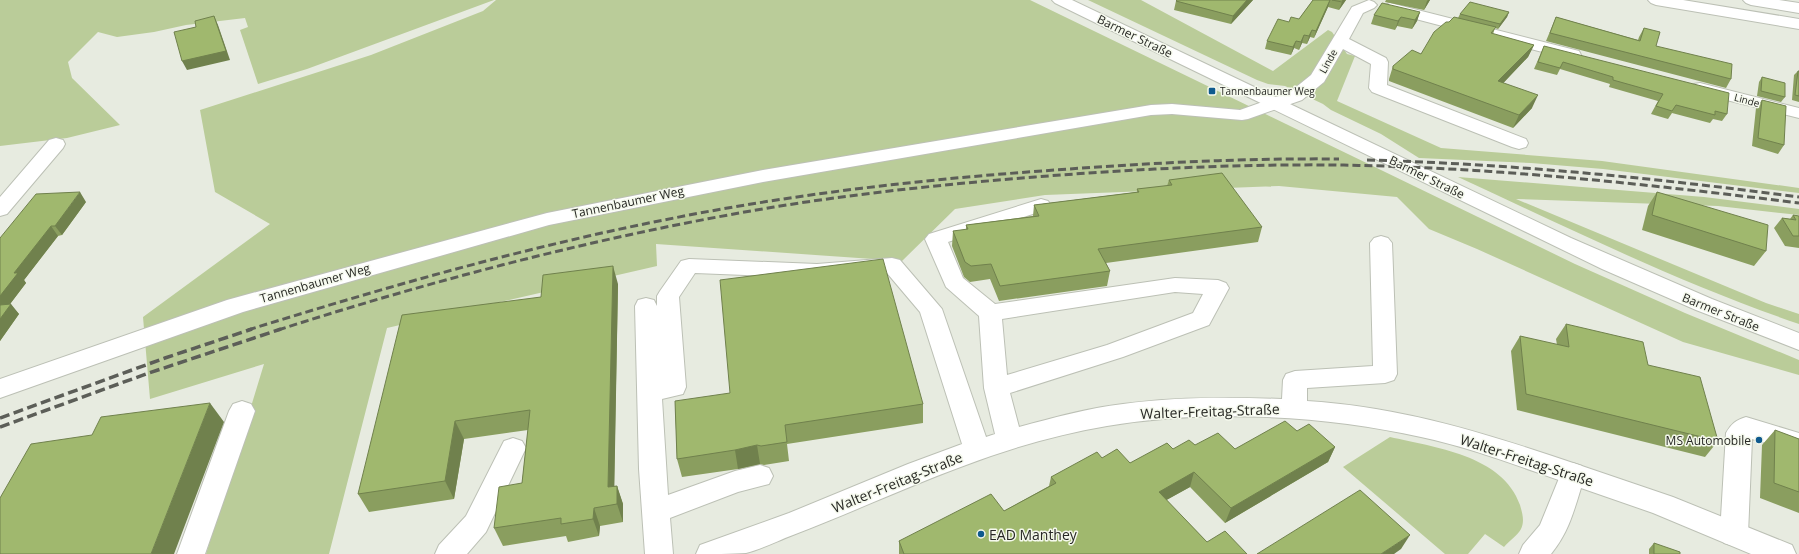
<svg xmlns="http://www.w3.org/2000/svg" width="1799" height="554" viewBox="0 0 1799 554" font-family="'Open Sans',sans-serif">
<rect width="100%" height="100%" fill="#e7ebe0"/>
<path fill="#bacc99" d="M0,0H494L307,69L258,84L240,30L248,27L245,18L186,25L154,32L117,37L98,32L68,62L72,78L120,125L67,138L0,146Z
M496,0H1030L1575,264L1685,313L1799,360V375L1683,342L1477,249L1429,229L1397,197L1279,186L1045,195L955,209L902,261L656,244L657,266L387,328L329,554H206L264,364L150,399L143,317L270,224L215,192L200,110L371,55L483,11Z
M1088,0H1141L1273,71L1328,30L1332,32L1347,54L1355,56L1337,101L1441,148L1602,161L1799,188V193L1603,169L1531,163L1419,158L1381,134L1331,110L1323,104L1285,86L1268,84L1257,80Z
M1458,177L1704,197L1799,209V215L1718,206L1516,199L1766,303L1799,314V324C1682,284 1570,229 1458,177Z
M1390,437C1433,447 1503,455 1520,505C1522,512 1525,521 1521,529C1518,535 1509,541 1504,547L1485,534L1468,554H1445L1343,467Z"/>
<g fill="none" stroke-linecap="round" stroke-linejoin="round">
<g stroke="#bcc0b5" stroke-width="2">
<path id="minor" d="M1369,0L1374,2L1377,5L1374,8L1363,13L1349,39L1386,58L1388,62L1387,85L1526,139L1528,143L1526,147L1519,149L1512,147L1372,92L1369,88L1371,64L1343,49L1324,82L1302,100L1248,119L1242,120L1172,114L1151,115L763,182L549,225L243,312L0,398V379L227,300L547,213L763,170L1151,105L1172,104L1240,110L1290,92L1311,75L1352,7Z
M1390,3L1579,51L1581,55L1579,59L1573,60L1385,11L1382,8L1385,5Z
M1700,83L1799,108V118L1694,92L1691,88L1694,84Z
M56,138L63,140L65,144L63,148L7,214L0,216V197L49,140Z
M1041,199L1048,201L1051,205L1048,209L948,242L963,278L995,304L1175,278L1218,280L1226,283L1229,288L1209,325L1123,357L1010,393L1019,427C1053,418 1088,408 1123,404C1176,397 1229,397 1282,399L1283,380L1286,374L1295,371L1373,366L1370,243L1374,238L1381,236L1388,238L1392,243L1397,374L1394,380L1385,383L1307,388V401C1404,407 1491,435 1582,466L1586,474L1582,482L1573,485C1523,468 1473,448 1421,437C1324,415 1204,409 1107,426C1059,434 1011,448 966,465C908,486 851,513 793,535C777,541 762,549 746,553C732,554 710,554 696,554L700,545L789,513L908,464L962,444L920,312L887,273L817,278L695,273L679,297L686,387L683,394L662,399L668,495L735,471L760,465L769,468L773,476L769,484L738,492L670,518L673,554H645L639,469L635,306L638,300L646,298L654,300L657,306V296L660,291L681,261L689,259L817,264L892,258L900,260L942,309L986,437L995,434L984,388L979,316L946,287L925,239L929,234ZM1175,292L1203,294L1193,313L1107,345L1007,375L1002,319Z
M242,401L251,404L255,411L205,554H177L229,411L233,404Z
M1746,417L1799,433V453L1752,439L1748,534L1744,543L1734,546L1724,543L1720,534L1726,433C1731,424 1736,420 1746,417Z
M513,438L522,441L526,448L486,532L467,554H435L439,545L466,516L504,441Z"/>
</g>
<g stroke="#bcc0b5" stroke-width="2">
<path id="major" d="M1052,0H1072L1571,238L1712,299L1799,333V350L1696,310L1602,269L1100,25L1055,3Z
M1573,463L1673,497L1792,545L1796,554H1751L1653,513L1581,488C1573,514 1568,533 1551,554H1519L1523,545L1540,525L1564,466Z"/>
</g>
<g stroke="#bcc0b5" stroke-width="2">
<path id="highway" d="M1648,0H1683L1799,19V29L1656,5L1651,3Z
M1743,0H1779L1799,3V13L1751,5L1746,3Z"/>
</g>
<use href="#minor" fill="#fff" fill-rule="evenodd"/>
<use href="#major" fill="#fff" fill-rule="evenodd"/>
<use href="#highway" fill="#fff" fill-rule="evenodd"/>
<path stroke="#5c5e58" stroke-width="3" stroke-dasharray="8 4" stroke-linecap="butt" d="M1367,160C1512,164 1655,178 1799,197
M248,330C389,286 530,246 674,218C800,193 927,179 1055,170C1150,163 1244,158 1339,159
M278,330C440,278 606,235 774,207C860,193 947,184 1035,177C1135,169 1236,164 1336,165C1491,167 1646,184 1799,203"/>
<path stroke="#5c5e58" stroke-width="3.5" stroke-dasharray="10 4.5" stroke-linecap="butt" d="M0,418L165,358L252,329
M0,427L146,374L281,329"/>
</g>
<path fill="#8a9e5f" d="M1253,0L1231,24L1174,10L1176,1Z
M1313,0H1346L1339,10L1328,7L1314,38L1310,37L1307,44L1302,43L1299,50L1294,48L1291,55L1265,49L1267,41L1289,22L1299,19Z
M1386,0H1430L1424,10L1385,2Z
M1420,12L1417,21L1412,29L1397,26L1395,30L1371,24L1374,15Z
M1509,12L1507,17L1498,29L1495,28L1493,34L1534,45L1528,57L1503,83L1532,108L1513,128L1389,81V79L1393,66L1421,54L1449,22L1458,18L1460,14Z
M1556,17L1638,40L1639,37L1644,28L1656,46L1731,79L1726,88L1546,41Z
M1544,46L1727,114L1722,121L1713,119L1710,123L1672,113L1668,119L1651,114L1658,101L1609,87L1610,84L1560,69L1557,75L1534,69Z
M1798,71H1799V102L1792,100L1794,75Z
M1762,77L1785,97L1781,102L1757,96L1759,82Z
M1762,100L1784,145L1778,154L1752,146L1756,108Z
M1169,180L1262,227L1258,242L1106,263L1110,271L1107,286L999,301L990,279L970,282L964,277L952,246L953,231L966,230V225L1033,216L1034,205L1137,192V189L1167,186Z
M1657,192L1766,251L1754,266L1642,230L1648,206Z
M86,202L62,235L58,236L24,280L26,283L10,304L19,314L0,341V238Z
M1793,215L1799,216V248L1785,246L1774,228L1782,218L1790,219Z
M618,284L614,486H617L623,504V522L600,526L599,536L568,542L566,536L503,546L494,528L522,483L528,430L464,439L454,499L369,512L358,494L541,297Z
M1566,324L1648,365L1718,441L1705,457L1517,410L1511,351L1520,336L1557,345L1556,339Z
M675,401L923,404V423L787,444L789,461L764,465L760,464L738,469L682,477L677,459Z
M1775,430L1799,439V513L1760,498L1762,445Z
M1297,431L1335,447L1328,462L1225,523L1190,487L1166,500L1207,542L1247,554H899V541L1004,511L1049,486L1051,477L1102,458L1130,463L1173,449L1195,445L1235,449Z
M1654,543L1680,554H1649V549Z"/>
<path fill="#70814d" d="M1247,0H1253L1231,24L1233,16Z
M1330,0L1328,7L1314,38L1316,31Z
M1343,0H1346L1339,10L1342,2Z
M1428,0H1430L1424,10L1427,1Z
M1420,12L1417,21L1412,29L1415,20Z
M1509,12L1507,17L1498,29L1500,24Z
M214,16L218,25L230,60L187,70L182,61Z
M1401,17L1397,26L1395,30L1398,21Z
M1312,30L1310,37L1307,44L1309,36Z
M1304,35L1302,43L1299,50L1301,42Z
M1296,41L1294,48L1291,55L1293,47Z
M1534,45L1528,57L1493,94L1498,81Z
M1538,95L1532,108L1513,128L1519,115Z
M80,192L86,202L62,235L55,226Z
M51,226L58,236L24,280L26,283L1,316L0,315V296L14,273Z
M613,266L618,284L614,505L608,487Z
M11,304L19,314L0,341V319Z
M210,403L224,422L174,554H151Z
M455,421L464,439L454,499L445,481Z
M757,445L760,464L738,469L735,450Z
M1335,447L1328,462L1225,523L1231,508Z
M1194,472L1190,487L1154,507L1159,492Z
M617,486L623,504V522L617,504Z
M594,508L600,526L599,536L593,519Z
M1410,535L1401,549L1394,554H1381Z"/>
<path fill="#a0b86e" stroke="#70814d" d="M1177,0H1247L1233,16L1176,1Z
M1313,0H1330L1316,31L1312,30L1309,36L1304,35L1301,42L1296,41L1293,47L1267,41L1278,19L1289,22L1291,17L1299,19Z
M1332,0H1343L1342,2Z
M1470,2L1509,12L1500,24L1460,14Z
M1382,3L1420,12L1415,20L1401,17L1398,21L1374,15Z
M214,16L226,51L182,61L174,32L196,27L195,21Z
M1454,17L1496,27L1491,33L1534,45L1498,81L1538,95L1519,115L1393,69V66L1412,50L1421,54L1434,32L1446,22H1449Z
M1556,17L1640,41L1644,28L1660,32L1656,46L1732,64L1731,79L1550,33Z
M1544,46L1729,93L1727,114L1715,111V115L1676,105L1672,111L1656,106L1663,94L1613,80V77L1563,62L1560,68L1538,62Z
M1798,71H1799V96L1795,95Z
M1762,77L1785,83V97L1761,91Z
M1762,100L1786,106L1784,145L1758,138Z
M1222,173L1262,227L1098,249L1110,271L1000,286L991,264L971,266L965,262L953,231L968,229L966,225L1039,216L1034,205L1139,192L1137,189L1172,185L1169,180Z
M80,192L55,226H51L14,273H18L0,296V238L36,194Z
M1657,192L1768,225L1766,251L1652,215Z
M1793,215L1799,216V236H1793L1782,218L1796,220Z
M883,259L923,404L785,425L787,442L761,446L757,445L735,450L677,459L675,401L730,393L720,280Z
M613,266L608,487L617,486V504L594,508L593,519L561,524V518L494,528L499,487L522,483L530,410L455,421L445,481L358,494L402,315L541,297L543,275Z
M11,304L0,319V305Z
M1566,324L1643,342L1648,365L1700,377L1718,441L1526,394L1520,336L1569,347Z
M210,403L151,554H0V498L31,444L92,435L101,417Z
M1285,421L1297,431L1309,424L1335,447L1231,508L1194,472L1159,492L1207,542L1225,531L1247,554H904L899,541L991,494L1004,511L1056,483L1051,477L1097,452L1102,458L1117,449L1130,463L1167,443L1173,449L1189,440L1195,445L1218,433L1235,449Z
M1775,430L1799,439V492L1774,483Z
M1360,490L1410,535L1381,554H1257Z
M1654,543L1680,552V554H1654Z"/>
<g fill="#0f5a8e" stroke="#f5f9ed" stroke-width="1.5">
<rect x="1208" y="87" width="8" height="8" rx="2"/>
<circle cx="1759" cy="440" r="4"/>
<circle cx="981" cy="534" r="4"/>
</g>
<g text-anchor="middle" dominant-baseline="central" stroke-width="3" stroke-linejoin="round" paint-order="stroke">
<g font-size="10" fill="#272824" stroke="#f5f9ed">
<text transform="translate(1328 61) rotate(-61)">Linde</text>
<text transform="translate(1747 100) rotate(15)">Linde</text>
</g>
<g font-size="10" fill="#272824" stroke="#f5f9ed" text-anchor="start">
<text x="1220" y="91">Tannenbaumer Weg</text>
</g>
<g font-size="12" fill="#272824" stroke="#f5f9ed">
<text transform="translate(1135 36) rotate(26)">Barmer Straße</text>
<text transform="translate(1427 177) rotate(26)">Barmer Straße</text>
<text transform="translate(628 202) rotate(-12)">Tannenbaumer Weg</text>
<text transform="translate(315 283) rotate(-16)">Tannenbaumer Weg</text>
<text transform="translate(1721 312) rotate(22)">Barmer Straße</text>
</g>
<g font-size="12" fill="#272824" stroke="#f5f9ed" text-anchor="end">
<text x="1751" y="440">MS Automobile</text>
</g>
<g font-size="14" fill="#272824" stroke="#f5f9ed">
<text transform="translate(1210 411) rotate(-2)">Walter-Freitag-Straße</text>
<text transform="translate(1527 460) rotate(18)">Walter-Freitag-Straße</text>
<text transform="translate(897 482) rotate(-22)">Walter-Freitag-Straße</text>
</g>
<g font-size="14" fill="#272824" stroke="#f5f9ed" text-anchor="start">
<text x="989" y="534">EAD Manthey</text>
</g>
</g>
</svg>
